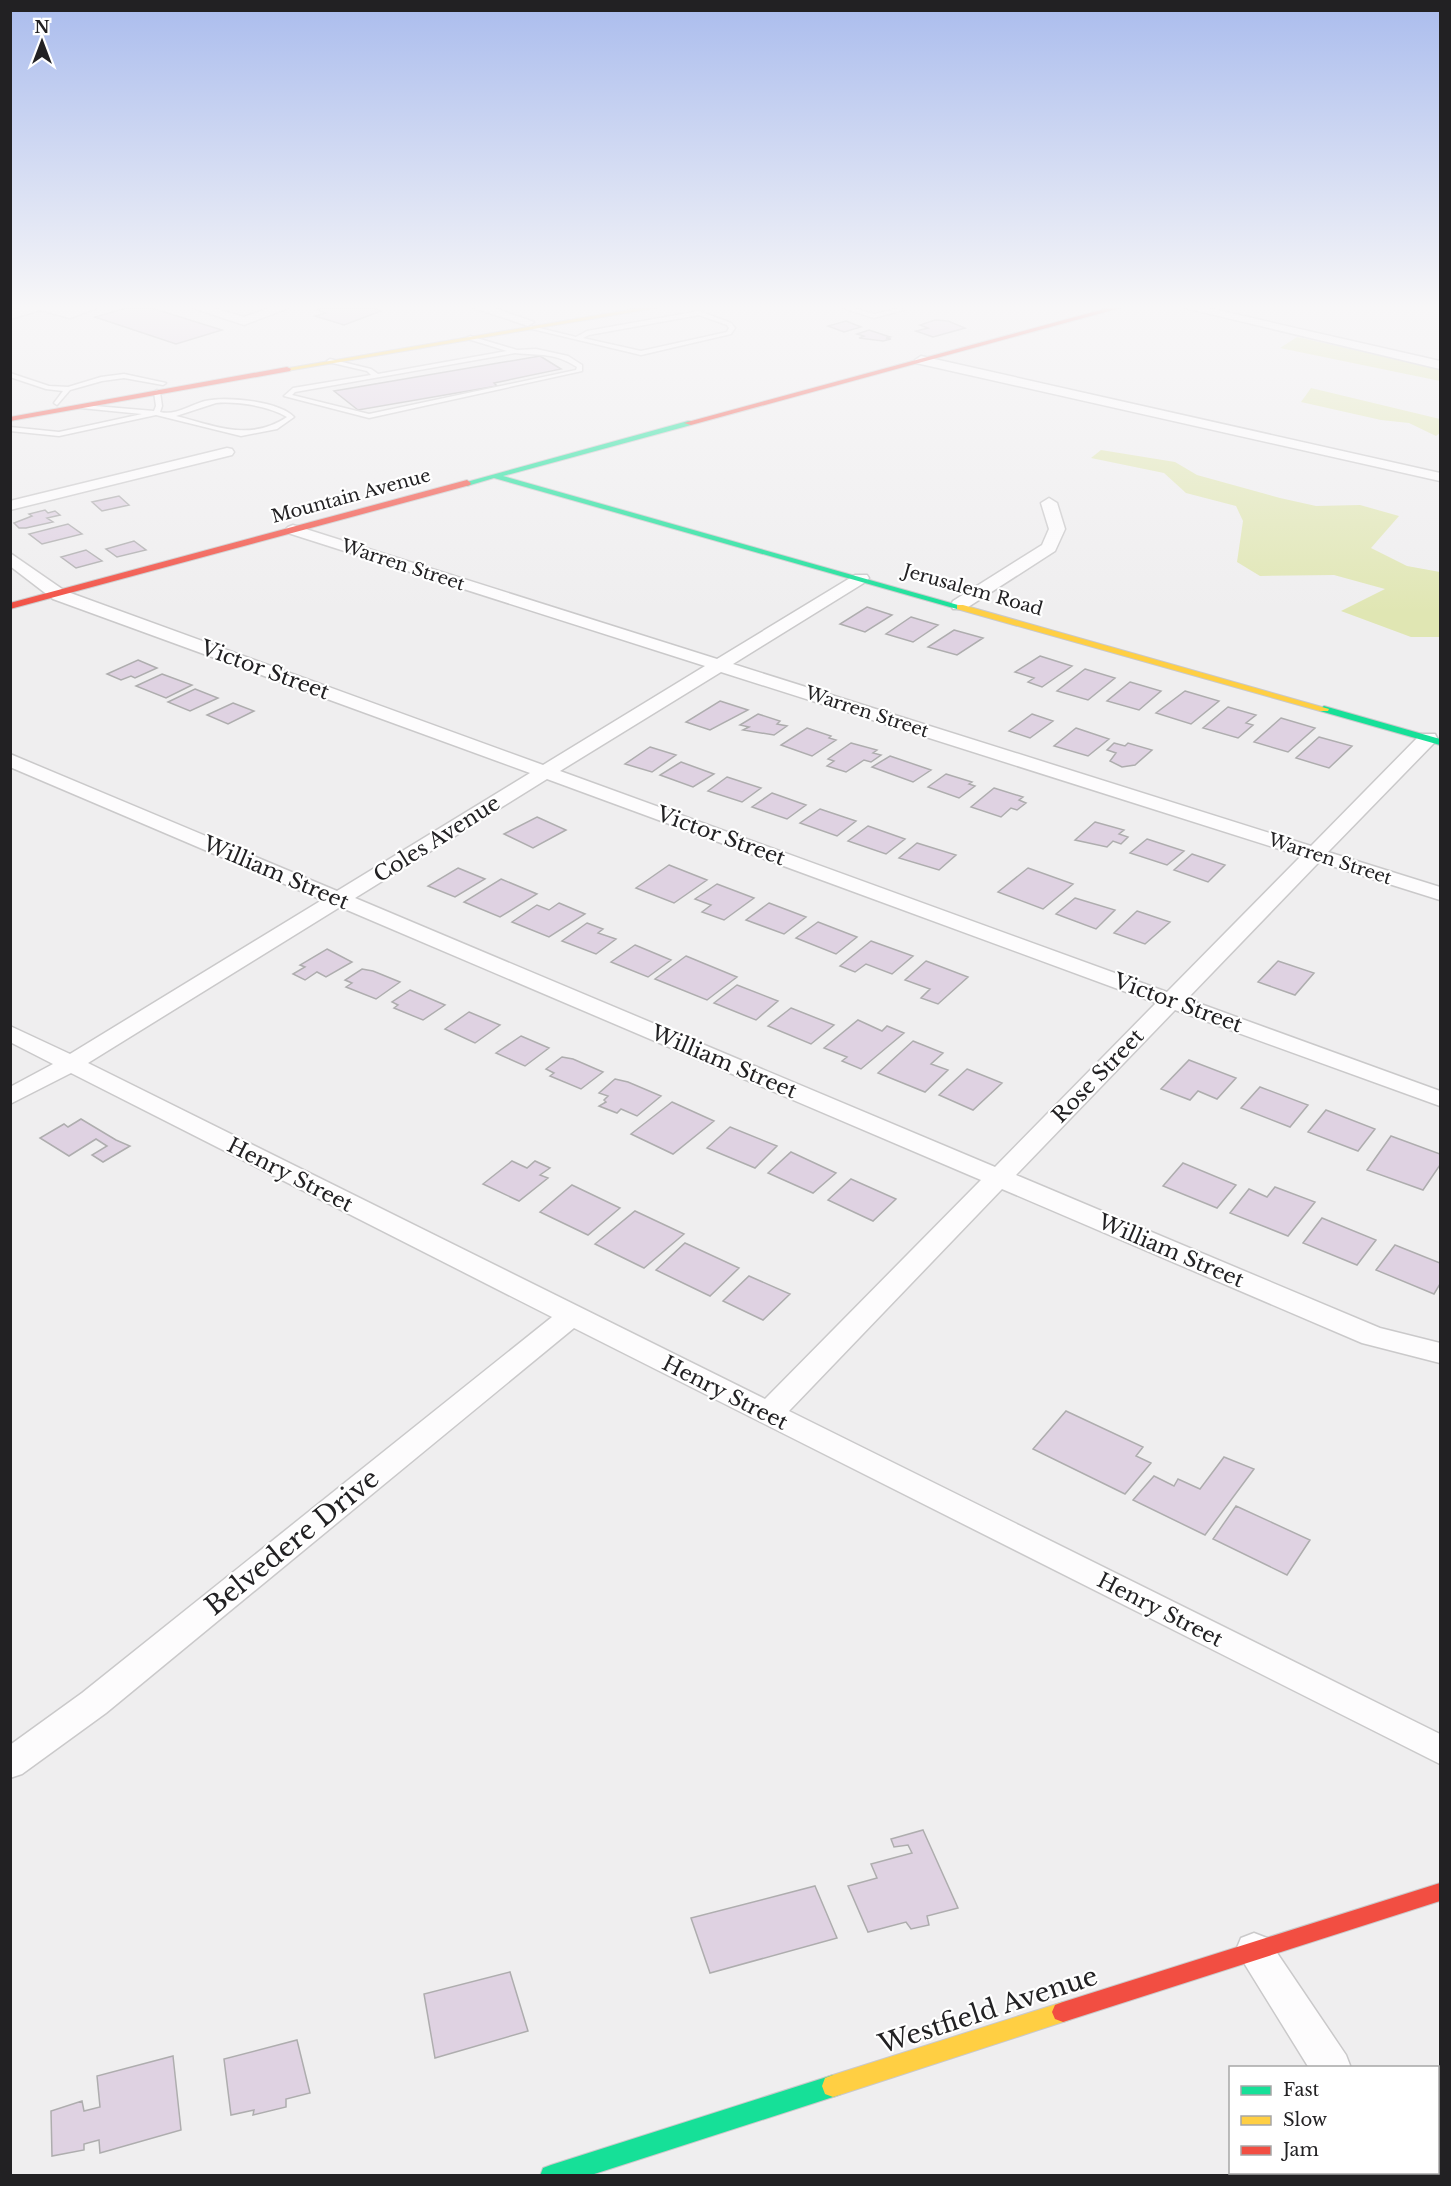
<svg xmlns="http://www.w3.org/2000/svg" width="1451" height="2186" viewBox="0 0 1451 2186" font-family="'Libre Baskerville',serif">
<rect width="100%" height="100%" fill="#efeeef"/>
<path fill="#e0e6b3" d="M1297,337L1440,369V381L1280,348Z
M1311,388L1440,419V433L1436,436L1409,423L1381,420L1301,402Z
M1101,450L1175,462L1197,475L1280,498L1316,506L1360,505L1399,516L1371,548L1407,566L1440,572V637H1411L1341,611L1385,589L1334,575L1260,576L1237,562L1243,521L1236,506L1186,493L1164,473L1091,458Z"/>
<path fill="#dfd2e2" stroke="#aeadae" stroke-width="1.5" d="M127,308H151L222,330L176,344L95,317Z
M322,308H378L376,309L381,311L344,325L315,316L326,313L317,310Z
M935,320L948,321L965,328L933,337L916,331L928,328L920,325Z
M846,321L861,327L844,332L828,326Z
M869,330L890,337L886,338L891,339L883,341L859,338L864,336L857,334Z
M540,356L561,369L494,383L497,386L358,410L334,391Z
M119,496L129,505L102,511L92,502Z
M45,510L48,513L55,511L60,515L47,518L53,522L26,528H19L14,523L32,516L29,514Z
M68,524L82,534L42,544L29,534Z
M134,541L146,550L117,557L106,549Z
M86,550L102,561L76,568L61,557Z
M867,607L892,615L865,632L840,624Z
M911,617L938,625L913,642L886,634Z
M954,630L983,638L957,655L928,647Z
M1040,656L1072,666L1042,687L1028,682L1034,678L1015,672Z
M138,660L157,668L135,678L131,676L121,680L107,674Z
M1085,669L1115,678L1088,700L1057,691Z
M162,674L192,685L166,698L136,686Z
M1130,682L1161,691L1139,710L1107,701Z
M195,689L218,698L190,711L168,702Z
M1185,691L1219,701L1191,724L1156,713Z
M720,701L748,710L710,730L686,722Z
M233,703L254,711L228,724L207,715Z
M1228,707L1256,715L1246,723L1253,725L1238,738L1203,728Z
M758,714L780,721L777,724L787,726L774,735L743,730L749,727L740,725Z
M1032,714L1053,721L1030,738L1009,731Z
M1281,718L1315,728L1288,752L1254,742Z
M807,728L831,736L829,738L836,740L812,756L781,745Z
M1076,728L1109,739L1088,756L1054,746Z
M1319,737L1352,746L1329,768L1296,758Z
M851,743L877,750L873,753L881,755L871,762L864,760L846,772L827,766L834,761L828,759Z
M1114,743L1125,746L1128,743L1152,750L1135,765L1122,767L1110,761L1116,753L1107,750Z
M650,747L676,755L652,772L625,764Z
M890,756L931,770L913,782L872,767Z
M681,762L714,774L693,787L660,775Z
M946,774L972,782L969,784L975,786L959,798L928,787Z
M727,777L761,788L742,802L708,791Z
M994,788L1023,797L1019,800L1026,803L1017,810L1011,808L1001,817L971,807Z
M772,793L806,805L787,819L752,807Z
M820,809L856,821L837,836L800,823Z
M537,817L566,830L533,848L504,834Z
M1095,822L1124,830L1119,834L1128,837L1121,844L1113,841L1107,847L1075,840Z
M868,826L905,839L886,854L848,841Z
M1147,839L1184,851L1167,865L1130,853Z
M917,843L956,855L939,870L899,858Z
M1192,854L1225,865L1208,882L1174,870Z
M669,865L707,880L674,903L636,888Z
M458,868L485,879L455,897L428,886Z
M1028,868L1073,884L1043,909L998,892Z
M501,879L537,894L500,917L464,902Z
M717,884L754,898L724,920L702,912L711,905L695,899Z
M1075,898L1115,910L1096,929L1056,914Z
M559,903L585,914L549,937L512,922L537,905L549,910Z
M769,903L806,917L784,934L746,920Z
M1137,911L1170,922L1145,944L1114,933Z
M818,922L857,937L836,954L796,938Z
M587,923L603,929L598,933L616,939L596,954L562,941Z
M871,941L913,956L892,974L866,964L855,972L840,966Z
M635,945L671,960L648,977L611,962Z
M327,949L352,962L326,977L317,972L305,980L293,974L305,967L300,965Z
M686,956L737,977L707,1000L655,979Z
M926,961L968,977L938,1004L921,998L930,989L905,980Z
M1278,961L1314,973L1295,995L1258,982Z
M362,969L373,971L400,982L376,999L346,987L352,983L345,980Z
M737,985L778,1001L756,1020L714,1003Z
M410,990L445,1005L423,1020L394,1008L398,1005L392,1002Z
M791,1008L834,1025L811,1044L768,1026Z
M469,1012L500,1025L475,1043L445,1029Z
M858,1020L882,1031L887,1026L904,1033L861,1069L842,1061L847,1057L824,1048Z
M521,1036L549,1048L525,1066L496,1053Z
M913,1041L943,1053L931,1064L948,1070L925,1092L878,1073Z
M562,1057L573,1059L603,1072L581,1089L550,1076L554,1073L546,1069Z
M1189,1060L1236,1078L1217,1099L1198,1091L1190,1100L1161,1089Z
M967,1069L1002,1083L973,1110L939,1095Z
M615,1079L628,1082L661,1096L637,1116L621,1109L617,1113L599,1106L606,1102L604,1100L608,1096L599,1093Z
M1260,1087L1308,1105L1290,1127L1241,1108Z
M672,1102L714,1121L673,1154L631,1134Z
M1326,1110L1375,1129L1358,1151L1308,1132Z
M81,1119L116,1140L130,1146L103,1162L92,1155L107,1146L96,1139L69,1156L40,1138L64,1124L68,1127Z
M730,1127L777,1146L755,1168L707,1148Z
M1391,1136L1440,1154V1165L1423,1190L1367,1170Z
M791,1152L836,1173L813,1193L768,1173Z
M512,1161L527,1168L535,1161L550,1168L540,1175L548,1178L519,1201L483,1184Z
M1183,1163L1236,1185L1217,1208L1163,1186Z
M851,1179L896,1199L873,1221L828,1200Z
M572,1185L620,1208L588,1235L540,1212Z
M1275,1187L1315,1202L1288,1236L1230,1213L1249,1189L1267,1197Z
M635,1211L684,1234L644,1268L595,1244Z
M1322,1218L1376,1240L1357,1265L1303,1243Z
M685,1243L739,1268L710,1296L656,1270Z
M1395,1245L1440,1263V1284L1434,1294L1376,1270Z
M749,1276L790,1294L763,1320L723,1301Z
M1066,1411L1143,1447L1136,1456L1151,1463L1125,1494L1033,1449Z
M1224,1457L1254,1469L1205,1535L1133,1500L1154,1476L1174,1486L1178,1479L1200,1489Z
M1236,1506L1310,1540L1287,1575L1213,1539Z
M923,1830L958,1908L927,1916L929,1925L911,1929L906,1922L868,1932L848,1886L877,1878L871,1864L912,1853L908,1845L894,1847L891,1839Z
M815,1886L837,1938L710,1973L691,1918Z
M510,1972L528,2031L435,2058L424,1994Z
M297,2040L310,2093L286,2099V2107L253,2115L254,2110L231,2115L224,2059Z
M173,2056L181,2130L100,2153L99,2140L84,2144V2150L52,2156L51,2111L82,2101L84,2111L100,2107L97,2076Z"/>
<g fill="none" stroke-linecap="round" stroke-linejoin="round">
<g stroke="#cac9ca" stroke-width="3">
<path id="lane" d="M843,308H853L874,314L900,308L903,310L874,318Z
M699,311L731,323L735,328L731,334L641,355L528,328L531,326L576,337L587,331ZM699,315L727,325L729,328L727,332L641,351L583,338L589,335Z
M470,336L517,350L536,349L568,356L582,365V371L369,418L284,396L293,388L371,375L367,371L328,362L327,361L330,359L371,369L378,374L507,351L468,339L467,338ZM515,353C540,356 554,352 577,367L576,370L369,414L292,395L295,392Z
M10,373L49,386L68,387L101,377L124,374L166,383L163,385L124,378L102,381L70,390L57,405L54,403L63,391L46,389L10,377Z
M157,390L160,392L162,406L160,412C175,416 190,405 205,401C226,396 279,401 294,417L277,429L241,436L156,415L59,436L10,431V427L59,432L142,414L81,408L80,407L83,405L154,411L156,406L154,392ZM216,403C236,401 269,406 287,417C249,442 216,426 176,416Z"/>
</g>
<g stroke="#cac9ca" stroke-width="3">
<path id="street" d="M21,308H97L70,318L40,310L10,319V311Z
M193,308H213L244,317L269,308H288L244,325Z
M474,308H494L534,322L528,326Z
M1185,308H1208L1440,361V369Z
M921,356L1440,473V481L916,363L915,360Z
M227,448L232,449L234,452L232,455L10,510V501Z
M1049,498L1057,503L1065,529L1055,551L965,609H953L951,605L953,601L1042,545L1049,529L1041,503Z
M293,525L717,659L855,575H867L869,578L867,581L733,664L1311,846L1421,734H1435L1437,738L1435,742L1328,852L1440,887V900L1319,862L1187,999L1440,1091V1106L1175,1010L1016,1175L1380,1328L1440,1343V1363L1362,1343L1002,1189L789,1411L1440,1734V1764L574,1328L106,1713L22,1774L10,1778V1745L82,1693L552,1317L71,1073L10,1104V1087L53,1064L10,1042V1026L70,1054L322,900L10,767V754L337,891L530,773L53,599L10,566V553L65,591L543,765L705,666L288,533L285,530L288,527ZM721,672L1301,856L1167,992L560,771ZM547,779L1156,1003L995,1167L355,898ZM340,907L981,1180L765,1399L88,1063Z
M1254,1933L1267,1938L1346,2055L1351,2068H1309L1236,1950L1241,1938Z
M1382,2172H1423L1424,2176H1383Z"/>
</g>
<g stroke="#cac9ca" stroke-width="2">
<path id="fast" d="M688,421H691V425L503,476L965,607L957,609L494,478L467,486L463,483Z
M1324,706L1440,739V745L1320,711L1319,709Z
M833,2075L841,2078L844,2086L841,2094L833,2097L588,2176H540L543,2168L551,2165Z"/>
</g>
<g stroke="#cac9ca" stroke-width="2">
<path id="slow" d="M639,308H656L287,371L283,369Z
M957,605H963L1329,709L1328,711H1320L957,609Z
M1063,2002L1071,2005L1074,2012L1071,2019L1063,2022L833,2097L825,2094L822,2086L825,2078L833,2075Z"/>
</g>
<g stroke="#cac9ca" stroke-width="2">
<path id="jam" d="M1108,308H1120L691,425L684,423Z
M287,367L291,369L290,371L10,421V417Z
M467,480L471,483L470,485L10,609V603Z
M1440,1883V1901L1063,2022L1055,2019L1052,2012L1055,2005L1063,2002Z"/>
</g>
<use href="#lane" fill="#fdfcfd" fill-rule="evenodd"/>
<use href="#street" fill="#fdfcfd" fill-rule="evenodd"/>
<use href="#fast" fill="#16e098" fill-rule="evenodd"/>
<use href="#slow" fill="#ffcf43" fill-rule="evenodd"/>
<use href="#jam" fill="#f24e42" fill-rule="evenodd"/>
</g>
<linearGradient id="sky" x2="0" y2="1"><stop stop-color="#aabced"/><stop offset="0.5" stop-color="#f8f7f8"/><stop offset="1" stop-color="#f8f7f8" stop-opacity="0"/></linearGradient>
<rect width="1451" height="614" fill="url(#sky)"/>
<g text-anchor="middle" dominant-baseline="central" stroke-width="4.5" stroke-linejoin="round" paint-order="stroke">
<g font-size="18" fill="#222123" stroke="#fff">
<text transform="translate(351 496) rotate(-15)">Mountain Avenue</text>
<text transform="translate(403 565) rotate(18)">Warren Street</text>
<text transform="translate(973 590) rotate(16)">Jerusalem Road</text>
<text transform="translate(867 712) rotate(18)">Warren Street</text>
<text transform="translate(1330 859) rotate(18)">Warren Street</text>
</g>
<g font-size="21" fill="#222123" stroke="#fff">
<text transform="translate(265 670) rotate(20)">Victor Street</text>
<text transform="translate(721 836) rotate(20)">Victor Street</text>
<text transform="translate(437 839) rotate(-32)">Coles Avenue</text>
<text transform="translate(276 873) rotate(23)">William Street</text>
<text transform="translate(1178 1003) rotate(20)">Victor Street</text>
<text transform="translate(724 1062) rotate(23)">William Street</text>
<text transform="translate(1098 1076) rotate(-46)">Rose Street</text>
<text transform="translate(290 1175) rotate(27)">Henry Street</text>
<text transform="translate(1171 1251) rotate(23)">William Street</text>
<text transform="translate(725 1393) rotate(27)">Henry Street</text>
<text transform="translate(1160 1610) rotate(27)">Henry Street</text>
</g>
<g font-size="26" fill="#222123" stroke="#fff">
<text transform="translate(292 1542) rotate(-39)">Belvedere Drive</text>
<text transform="translate(988 2010) rotate(-18)">Westfield Avenue</text>
</g>
</g>
<rect width="1451" height="2186" fill="none" stroke="#222123" stroke-width="24"/>
<rect x="1229" y="2066" width="210" height="108" fill="#ffffff" stroke="#a7a6a7" stroke-width="1.5"/>
<rect x="1241" y="2086" width="30" height="9" fill="#16e098" stroke="#a7a6a7" stroke-width="1.5"/>
<text x="1283" y="2096" font-size="18" fill="#222123">Fast</text>
<rect x="1241" y="2116" width="30" height="9" fill="#ffcf43" stroke="#a7a6a7" stroke-width="1.5"/>
<text x="1283" y="2126" font-size="18" fill="#222123">Slow</text>
<rect x="1241" y="2146" width="30" height="9" fill="#f24e42" stroke="#a7a6a7" stroke-width="1.5"/>
<text x="1283" y="2156" font-size="18" fill="#222123">Jam</text>
<g transform="translate(42 42)" stroke="#ffffff" stroke-width="4.5" paint-order="stroke">
<path d="M0-4.5L10 22L0 15L-10 22Z" fill="#222123"/>
<text y="-9" font-size="16" font-weight="bold" text-anchor="middle" fill="#222123">N</text>
</g>
</svg>
